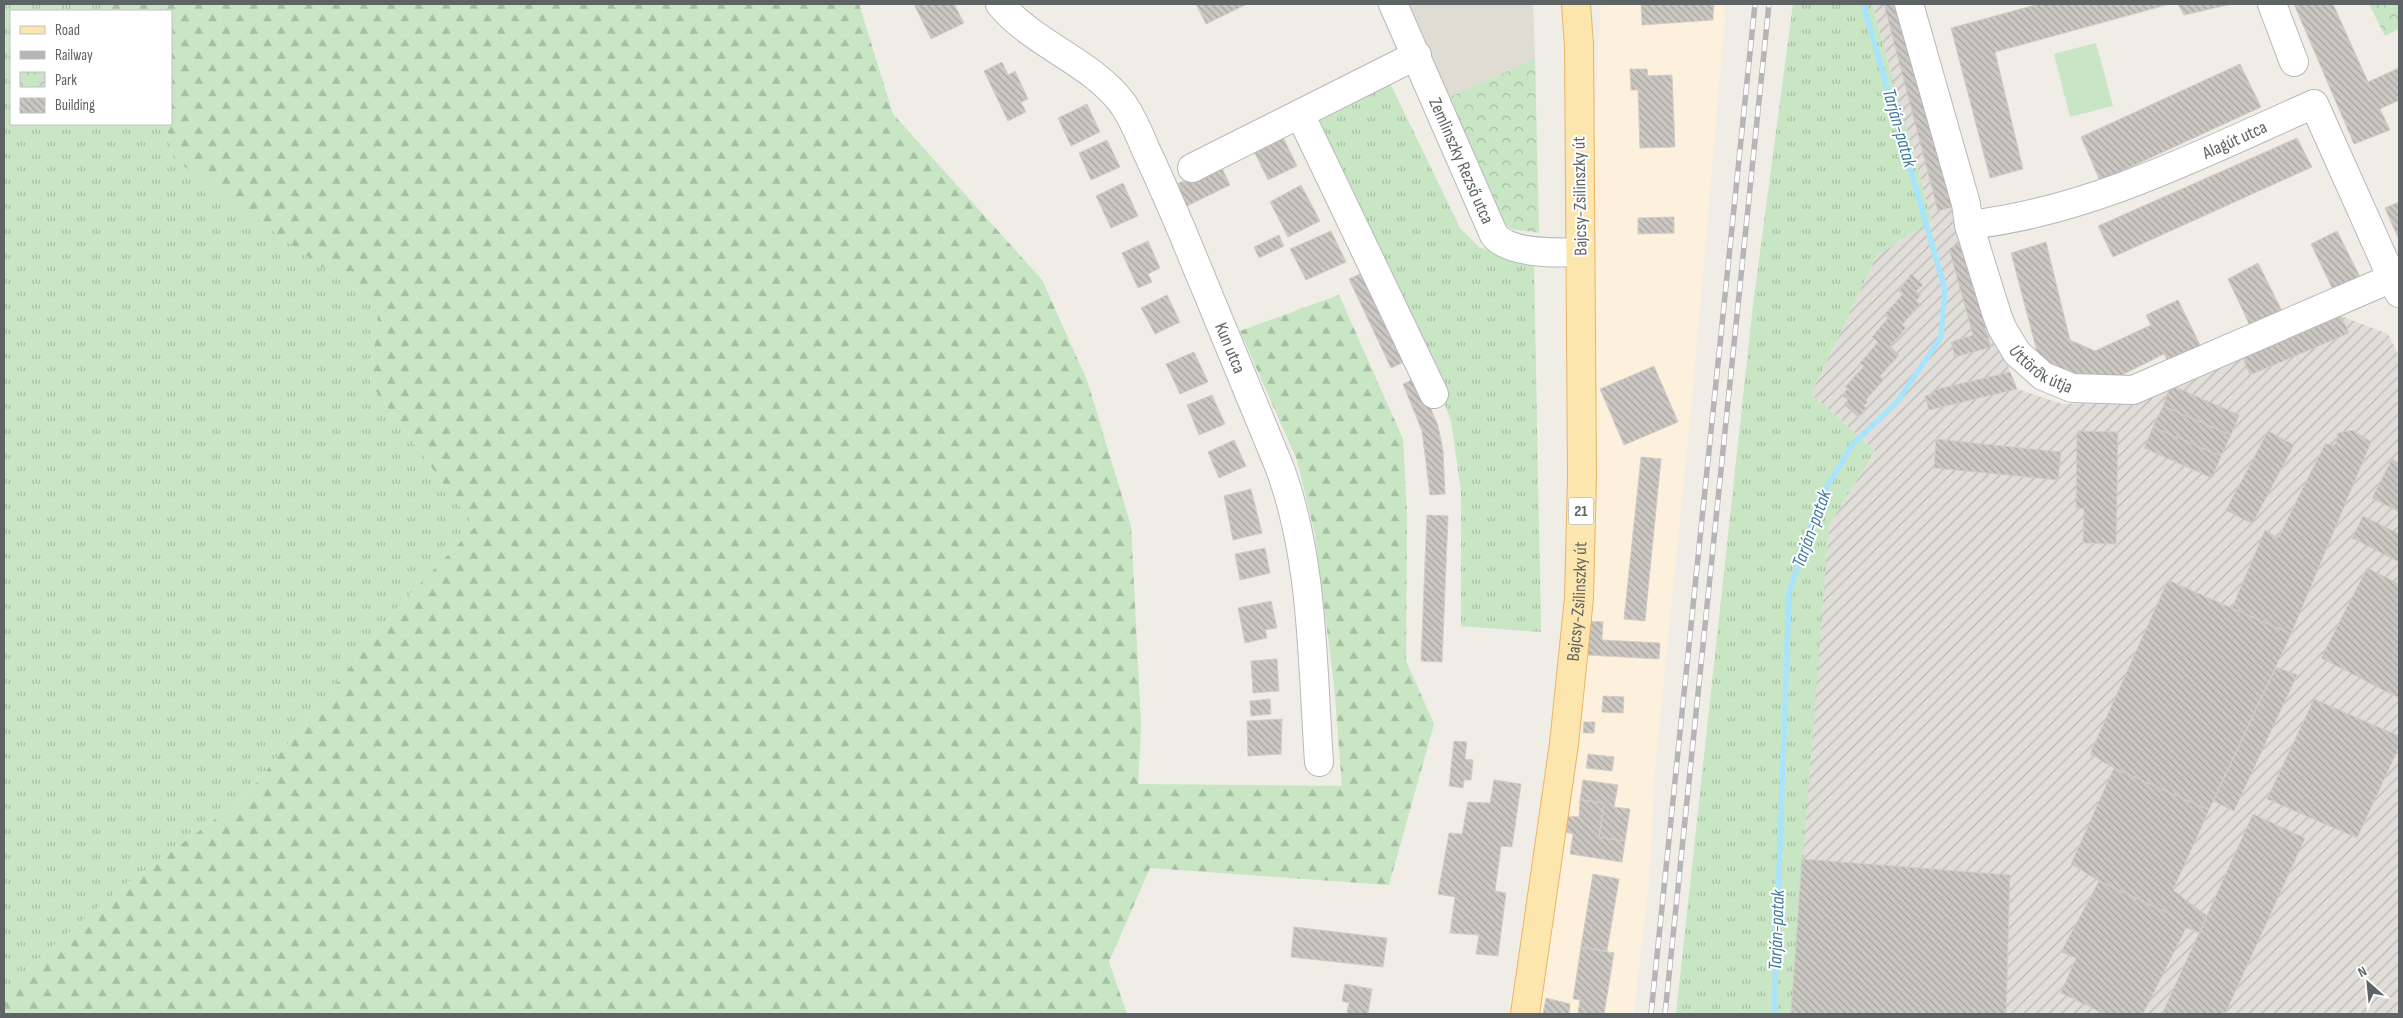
<svg xmlns="http://www.w3.org/2000/svg" width="2403" height="1018" viewBox="0 0 2403 1018" font-family="'Sofia Sans Condensed',sans-serif">
<defs>
<pattern id="industrial-furrows" width="10" height="10" patternUnits="userSpaceOnUse" patternTransform="scale(1.25)"><rect width="10" height="10" fill="#e1deda"/><path d="M-1 1l2-2M0 10L10 0M9 11l2-2" fill="none" stroke="#bab8b5"/></pattern>
<pattern id="grass-tufts" width="24" height="20" patternUnits="userSpaceOnUse" patternTransform="scale(1.25)"><rect width="24" height="20" fill="#c8e6c4"/><path d="M3 7l-1-3M5 7V3M7 7l1-3M15 17l-1-3M17 17v-4M19 17l1-3" fill="none" stroke="#a6bea3"/></pattern>
<pattern id="forest-firs" width="22" height="20" patternUnits="userSpaceOnUse" patternTransform="scale(1.25)"><rect width="22" height="20" fill="#c8e6c4"/><path d="M5 1l3.5 6h-7zM16 11l3.5 6h-7z" fill="#a6bea3"/></pattern>
<pattern id="park-crowns" width="20" height="18" patternUnits="userSpaceOnUse" patternTransform="scale(1.25)"><rect width="20" height="18" fill="#c8e6c4"/><path d="M2 6a3 3 0 1 1 6 0M12 15a3 3 0 1 1 6 0" fill="none" stroke="#a6bea3"/></pattern>
<pattern id="building-back-hatch" width="6" height="6" patternUnits="userSpaceOnUse" patternTransform="scale(1.25)"><rect width="6" height="6" fill="#cbc7c2"/><path d="M-1 5l2 2M0 0l6 6M5-1l2 2" fill="none" stroke="#a8a5a1"/></pattern>
</defs>
<rect width="100%" height="100%" fill="#f0ece6"/>
<path fill="#fdf1de" d="M1601,4H1724L1725,18L1693,390L1656,759L1649,882L1634,1014H1538L1578,757L1596,527L1598,465L1587,253Z"/>
<path fill="url(#industrial-furrows)" d="M1872,4H1905L1995,332L2017,389L2063,404L2128,403L2341,316L2388,334L2399,356V1014H1791L1805,812L1829,525L1875,451L1811,394L1877,255L1932,221Z"/>
<path fill="#dfdcd4" d="M1403,4H1533L1535,59L1445,99Z"/>
<path fill="url(#grass-tufts)" d="M4,4H107L115,11H11V124H166L175,159L379,308L370,383L475,527L406,598L243,799L122,887L4,988Z
M1793,4H1872L1932,221L1877,255L1811,394L1875,451L1829,525L1791,1014H1676L1753,305Z
M1388,79L1460,228L1479,247L1534,266L1541,632L1461,626V492L1451,421L1438,385L1308,118Z"/>
<path fill="url(#forest-firs)" d="M107,4H859L893,114L1042,280L1087,380L1131,526L1141,726L1138,784L1342,786L1334,685L1315,535L1297,460L1240,331L1339,295L1403,439L1407,513L1406,661L1434,724L1389,885L1150,868L1109,962L1127,1014H4V988L122,887L243,799L406,598L475,527L370,383L379,308L174,159L166,124H171V11H115Z"/>
<path fill="url(#park-crowns)" d="M2369,4H2399V29L2385,36Z
M1535,59L1539,233L1511,229L1499,218L1445,99Z"/>
<path fill="#c8e6c4" d="M2096,43L2113,106L2070,117L2054,54Z"/>
<g fill="none" stroke-linecap="round" stroke-linejoin="round">
<path stroke="#a9e4fd" stroke-width="5.5" d="M1774,1014L1789,593L1819,500L1852,445L1897,402L1941,337L1945,290L1863,4"/>
</g>
<path fill="url(#building-back-hatch)" stroke="#d4cdc5" d="M914,4H954L964,23L931,39Z
M1196,4H1247L1206,24Z
M1641,4H1714L1713,20L1642,25Z
M1884,4H1901L1953,207L1938,211Z
M2039,4H2170L1995,52L2023,169L1990,178L1951,28Z
M2178,4H2232L2184,15Z
M2294,4H2333L2368,82L2399,68V100L2380,109L2390,130L2354,144Z
M1002,62L1008,75L1015,71L1028,99L1021,102L1026,112L1008,121L984,71Z
M2240,64L2261,107L2100,181L2081,137Z
M1630,69H1647L1648,76L1672,75L1675,147L1640,148L1638,90H1631Z
M1087,104L1100,132L1071,146L1058,118Z
M1281,133L1297,166L1268,180L1252,147Z
M2297,138L2312,167L2113,257L2098,226Z
M1107,140L1120,167L1091,180L1079,153Z
M1220,164L1230,185L1185,207L1175,185Z
M1123,183L1138,216L1111,228L1096,196Z
M1301,185L1320,221L1288,237L1270,202Z
M2399,202V240L2385,208Z
M1674,217V233L1638,234V218Z
M1331,231L1346,262L1306,280L1290,249Z
M2337,231L2361,279L2334,292L2311,244Z
M1279,235L1284,246L1259,258L1254,247Z
M1148,241L1160,268L1148,274L1152,282L1138,288L1122,253Z
M1961,242L1991,347L1955,357L1951,342L1973,335L1949,249Z
M2046,242L2070,340L2095,351L2151,325L2146,315L2178,300L2204,353L2171,368L2164,354L2100,386L2040,363L2011,253Z
M2258,263L2284,315L2252,330L2228,279Z
M1364,272L1406,361L1391,368L1349,279Z
M1911,274L1923,285L1916,291L1921,295L1916,301L1920,304L1902,325L1906,328L1890,346L1899,355L1880,376L1884,379L1866,400L1868,402L1864,406L1866,408L1858,417L1844,404L1848,400L1842,395L1848,389L1845,387L1864,366L1860,363L1878,342L1872,337L1888,318L1884,315L1903,294L1899,291Z
M1167,295L1180,322L1155,334L1141,308Z
M2341,316L2349,333L2250,375L2243,358Z
M1194,352L1208,382L1180,394L1166,364Z
M1654,366L1678,422L1624,445L1600,389Z
M2010,372L2017,389L1929,410L1925,396L1935,393L1934,390Z
M1418,377L1438,426L1443,450L1445,494L1430,495L1422,431L1403,384Z
M2171,385L2239,415L2231,435L2163,406Z
M1212,395L1225,424L1199,435L1187,405Z
M2163,406L2231,435L2221,456L2153,427Z
M2153,427L2221,456L2212,478L2144,448Z
M2353,430L2371,442L2291,634L2232,608L2265,530L2278,538L2325,444L2335,445L2338,433Z
M2077,431L2118,432L2116,544L2083,543L2084,509L2076,508Z
M2268,431L2294,445L2252,524L2226,510Z
M1936,439L2061,452L2058,480L1934,468Z
M1234,440L1246,466L1219,478L1208,452Z
M1641,457L1661,459L1645,621L1624,619Z
M2392,459L2399,463V512L2372,498Z
M1251,489L1262,533L1233,540L1224,496Z
M1427,515L1448,516L1442,662L1421,661Z
M2363,516L2399,534V562L2352,538Z
M1265,548L1270,573L1240,580L1235,554Z
M2367,568L2399,584V698L2321,658Z
M2168,580L2291,634L2209,810L2114,768L2090,754Z
M1271,601L1277,628L1265,630L1267,638L1245,643L1238,608Z
M1589,621L1603,622L1602,640L1660,643L1659,659L1587,655Z
M1277,659L1279,691L1253,693L1251,661Z
M2276,667L2297,675L2234,811L2213,801Z
M1603,696L1624,697L1623,713L1602,712Z
M1270,699L1271,714L1251,716L1250,701Z
M2314,699L2399,736V747L2357,838L2267,799Z
M1282,719L1281,754L1248,756L1247,721Z
M1584,722H1595L1594,733H1583Z
M1454,741L1467,742L1465,759L1473,760L1471,780H1464L1463,788L1449,786Z
M1588,754L1614,757L1612,771L1586,768Z
M2114,768L2209,810L2173,890L2207,916L2200,933L2186,928L2166,912L2099,881L2071,864Z
M1494,780L1521,784L1512,847L1501,846L1495,891L1506,893L1498,956L1476,954L1479,935L1450,933L1455,897L1438,894L1449,833L1462,834L1468,802L1490,803Z
M1583,780L1618,785L1614,807L1630,809L1625,841L1599,837L1604,803L1580,800Z
M1580,800L1604,803L1599,837L1625,841L1622,862L1570,854L1573,834L1565,832L1567,816L1579,817Z
M2253,814L2305,838L2225,1014H2169L2163,1012Z
M1802,859L2010,875L2006,1014H1791Z
M1593,874L1619,879L1607,951L1581,947Z
M2099,881L2166,912L2186,928L2143,1014H2104L2061,993L2076,958L2061,952Z
M1294,927L1387,938L1383,967L1291,957Z
M1581,947L1614,953L1604,1014L1578,1013L1580,1000L1573,999Z
M1345,984L1372,989L1368,1014H1351L1347,1012L1349,1003L1342,1001Z
M1546,998L1570,1004L1569,1014H1543Z"/>
<g fill="none" stroke-linecap="round" stroke-linejoin="round">
<g stroke="#b6b9bc" stroke-width="30">
<g id="minor">
<path id="s1" d="M1000,4C1034,45 1091,61 1123,104C1132,117 1139,133 1145,148C1158,175 1170,203 1182,231C1214,309 1247,387 1279,466C1314,559 1312,663 1319,762"/>
<path id="s2" d="M1393,4L1494,235C1509,254 1557,253 1580,252"/>
<path id="s3" d="M1909,4L1966,204L1969,225L1997,315L2002,328L2017,353L2043,376L2072,388L2133,390L2392,278L2399,293"/>
<path d="M2272,4L2294,62"/>
<path d="M1300,114L1434,394"/>
<path d="M1192,168L1417,55"/>
<path id="s4" d="M1969,225C2092,211 2203,153 2314,104L2392,278"/>
</g>
</g>
<g stroke="#eeb361" stroke-width="30">
<g id="major">
<path id="s5" d="M1525,1014L1564,744L1579,598L1582,477L1579,45L1576,4"/>
</g>
</g>
<use href="#minor" stroke="#fff" stroke-width="28"/>
<use href="#major" stroke="#fde5ae" stroke-width="28"/>
<g stroke="#b4b5b6" stroke-width="5.5">
<path id="rail" d="M1651,1014L1755,4
M1665,1014L1769,4"/>
</g>
<use href="#rail" stroke="#fff" stroke-width="4" stroke-dasharray="11" stroke-linecap="butt"/>
</g>
<g text-anchor="middle" dominant-baseline="central" stroke-width="4" stroke-linejoin="round" paint-order="stroke">
<rect fill="#fff" stroke="#8e9294" stroke-width="1" x="1568.5" y="497.5" width="25" height="27" rx="4"/>
<g font-size="16" font-weight="bold" fill="#5e6366">
<text x="1581" y="511">21</text>
</g>
<g font-size="18" fill="#5e6366" stroke="#fff">
<text stroke="none"><textPath href="#s4" startOffset="280">Alagút utca</textPath></text>
<text stroke="none"><textPath href="#s2" startOffset="171">Zemlinszky Rezső utca</textPath></text>
<text transform="translate(1580 196) rotate(-91)">Bajcsy-Zsilinszky út</text>
<text stroke="none"><textPath href="#s1" startOffset="426">Kun utca</textPath></text>
<text stroke="none"><textPath href="#s3" startOffset="396">Úttörők útja</textPath></text>
<text stroke="none"><textPath href="#s5" startOffset="416">Bajcsy-Zsilinszky út</textPath></text>
</g>
<g font-size="19" font-style="italic" fill="#3f7b9e" stroke="#fff">
<text transform="translate(1899 128) rotate(74)">Tarján-patak</text>
<text transform="translate(1812 529) rotate(-70)">Tarján-patak</text>
<text transform="translate(1777 930) rotate(-88)">Tarján-patak</text>
</g>
</g>
<rect width="2403" height="1018" fill="none" stroke="#5e6366" stroke-width="10"/>
<rect x="10" y="10" width="162" height="115" fill="#ffffff" stroke="#bfc1c2"/>
<rect x="20" y="26" width="25" height="8" fill="#fde5ae" stroke="#bfc1c2"/>
<text x="55" y="35" font-size="15" fill="#5e6366">Road</text>
<rect x="20" y="51" width="25" height="8" fill="#b4b5b6" stroke="#bfc1c2"/>
<text x="55" y="60" font-size="15" fill="#5e6366">Railway</text>
<rect x="20" y="72" width="25" height="15" fill="url(#park-crowns)" stroke="#bfc1c2"/>
<text x="55" y="85" font-size="15" fill="#5e6366">Park</text>
<rect x="20" y="98" width="25" height="15" fill="url(#building-back-hatch)" stroke="#bfc1c2"/>
<text x="55" y="110" font-size="15" fill="#5e6366">Building</text>
<g transform="translate(2368 983) rotate(333)" stroke="#ffffff" stroke-width="4" paint-order="stroke">
<path d="M0-4L9 19L0 12L-9 19Z" fill="#5e6366"/>
<text y="-8" font-size="14" font-weight="bold" text-anchor="middle" fill="#5e6366">N</text>
</g>
</svg>
